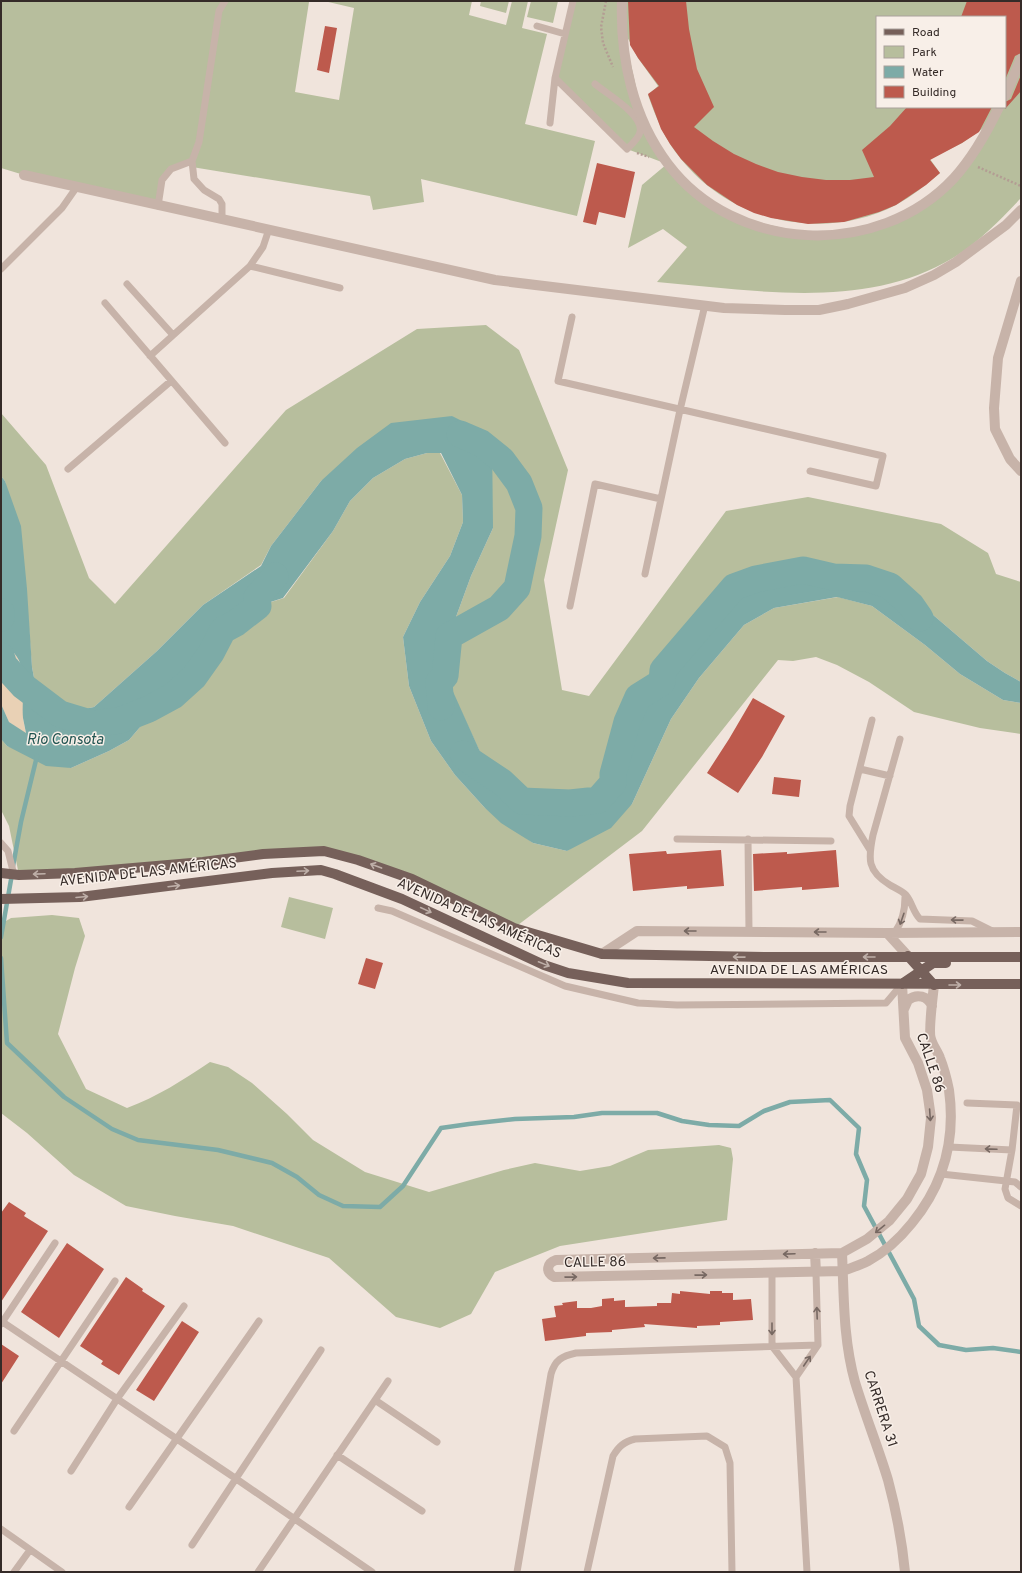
<svg xmlns="http://www.w3.org/2000/svg" width="1022" height="1573" viewBox="0 0 1022 1573" font-family="Overpass,sans-serif">
<rect width="100%" height="100%" fill="#f0e4dc"/>
<path fill="#b7be9d" fill-rule="evenodd" d="M1,1H301L309,2L295,92L339,100L354,8L324,1H472L469,15L506,25L512,1H528L522,28L547,34L525,124L595,141L577,216L421,179L424,202L373,210L370,196L192,167L194,158C163,173 164,172 158,206L24,175L1,168Z
M481,1H509L506,13L480,6Z
M531,1H558L553,23L527,17Z
M573,1H1021V198C1000,220 979,242 953,258C864,311 754,290 657,282L687,247L663,229L628,248L642,185L667,164L627,149L555,78ZM877,17H1005V107H877ZM623,29L638,58L658,86L648,95C656,118 665,140 681,159C732,223 824,242 896,205C912,196 926,185 940,173L930,159L962,143L991,123L953,179L901,217L818,236L734,217L682,180L645,127Z
M486,325L519,350L568,470L544,580L562,690L589,696L726,511L808,497L941,524L988,553L996,574L1021,582V682L1005,673L987,661L932,614L866,578L716,608L682,651L644,710L613,783L598,800L547,813L522,801L491,776L445,676L449,636L471,576L493,528L452,416L321,481L271,546L261,565L203,605L157,651L94,707L60,714L38,699L32,667L24,566L5,481L1,476V413L46,465L89,578L115,604L286,410L417,329Z
M427,453H440L462,495L463,522L450,556L420,602L403,637L409,686L431,741L455,775L484,807L533,843L567,851L632,804L671,719L699,678L744,625L774,608L838,597L872,606L925,645L960,674L1003,700L1021,703V734L980,728L914,712L869,682L837,665L816,657L793,661L778,660L642,831L514,928L412,879L324,851L19,875L9,826L1,810L2,740L7,746L71,768L109,751L129,740L223,630L258,606L284,598L333,531L350,501L373,478L405,459Z
M289,897L333,908L325,939L281,927Z
M52,915L79,918L85,936L75,968L58,1034L86,1089L127,1108C157,1097 183,1080 210,1062L228,1067L252,1083L287,1114L313,1140L365,1172L429,1192L504,1170L535,1163L580,1171L610,1166L648,1150L719,1145L731,1148L733,1159L727,1220L560,1246L495,1272L471,1314L440,1328L396,1317L329,1258L233,1226L175,1216L126,1206L74,1175L27,1133L1,1113V924L11,918Z"/>
<path fill="#e9d1b5" d="M14,653C27,669 23,695 23,715C23,721 25,728 26,734L9,722L1,704V673L4,665Z"/>
<path fill="#7daba7" d="M452,416L492,436L493,528L471,576L449,636L446,676L491,776L522,801L547,813L598,800L613,783L644,710L682,651L734,588L756,579L803,570L826,568L841,570L866,578L911,598L932,614L987,661L1005,673L1021,682V703L1003,700L960,674L925,645L872,606L837,597L774,608L744,625L699,678L671,719L632,804L611,828L567,851L533,843L501,823L484,807L455,775L431,741L409,686L403,637L420,602L450,556L463,522L462,495L441,453H427L405,459L373,478L350,501L333,531L283,598L258,606L223,630L129,740L109,751L71,768L46,766L7,746L1,739V704L9,722L26,733C25,728 24,723 23,718C21,697 29,670 14,653L4,665L1,673V476L5,481L21,526L27,589L32,667L38,699L60,714L94,707L157,651L203,605L261,566L271,546L321,481L357,448L391,423Z"/>
<g fill="none" stroke-linecap="round" stroke-linejoin="round">
<path stroke="#7daba7" stroke-width="4.5" d="M13,866L21,822L37,756
M1,937L12,874
M1,958L7,1043L64,1097L112,1129L138,1140L218,1150L272,1163L297,1177L319,1195L343,1206L380,1207L403,1186L441,1128L469,1124L515,1119L574,1117L602,1113H657L682,1121L709,1125L739,1126L764,1111L790,1102L830,1100L859,1128L856,1154L867,1180L864,1206L914,1299L919,1326L939,1345L966,1350L993,1348L1021,1352"/>
<path stroke="#7daba7" stroke-width="27" d="M1,612V618
M1,656L4,665L23,686L60,714L93,724L121,720L149,709L173,696L194,677L211,653L223,630L236,623L258,606L257,597L275,576
M441,707L439,682L445,676L449,636L499,608L517,588L528,536L529,508L519,483L502,460L481,443L460,434
M463,754L466,758L502,782L522,801L570,803L598,800L613,783V774L627,722L638,697L662,682L663,670L734,587L756,579L803,570L833,577L866,578L890,586L911,605L920,618"/>
</g>
<path fill="#bd5a4d" d="M628,1H686L689,29L697,69L714,107L694,127L713,141L734,154L756,164L778,172L802,177L826,180H850L874,177L862,150L890,126L907,107H992L979,132L962,143L930,160L940,173L926,185L896,205L879,212L844,222L808,224L771,218L754,213L737,205L707,185L681,159L670,144L661,129L648,94L659,86L638,58L630,45Z
M967,1H1021V53L1015,56L1005,80V17H961Z
M325,26L337,28L329,73L317,70Z
M1021,75V91L1005,109V102L1011,99Z
M597,163L635,172L625,218L599,212L596,225L583,222Z
M753,698L785,716L762,757L738,793L707,773L729,739Z
M774,777L801,780L799,797L772,794Z
M721,850L724,886L687,889V886L633,891L629,854L666,851L667,854Z
M836,850L839,887L802,890V887L754,891L753,854L787,852V854Z
M366,958L383,963L375,989L358,984Z
M9,1202L26,1213L24,1216L48,1231L1,1302V1213Z
M67,1243L104,1269L59,1338L21,1312Z
M126,1277L143,1289L142,1291L165,1306L119,1375L101,1364L103,1361L80,1346Z
M680,1291L710,1294V1291H722V1293H733V1300L751,1299L753,1320L720,1322V1325L697,1326V1328L644,1324L645,1327L612,1330V1332L586,1333V1336L545,1341L542,1319L556,1317L554,1306L563,1305L562,1303L577,1301V1308H591L602,1306V1299L614,1298V1301L625,1300V1307L657,1306V1303H671L672,1293L680,1294Z
M182,1321L199,1332L154,1401L136,1390Z
M1,1344L19,1356L1,1384Z"/>
<g fill="none" stroke-linecap="round" stroke-linejoin="round">
<path stroke="#b39d93" stroke-width="2.5" stroke-dasharray="2 2" stroke-linecap="butt" d="M606,1L601,27L603,43L613,67
M637,153L649,157
M978,167L1021,186"/>
<path stroke="#c7b3a9" stroke-width="7" d="M573,1L555,78L627,149C631,145 639,138 640,132C644,115 607,94 595,84
M537,26L565,34
M550,123L555,78
M192,161L194,179L204,190L219,199L222,204V219
M158,206L162,180L171,169L192,161L199,142L219,11L225,1
M250,266L340,288
M1,269L62,208L76,188
M127,284L173,335
M105,303L225,443
M572,317L558,381L883,456L876,486L810,471
M150,356L250,266L263,247L269,229
M68,469L171,381
M645,574L680,410L705,305
M570,606L595,484L661,499
M900,739L873,835C868,859 867,871 890,885C895,888 902,891 906,895C912,902 913,912 920,919L972,921L992,931
M860,769L890,776
M677,839L831,841
M748,839L749,932
M1,843L8,851L14,875
M870,850L849,816L850,806L872,720
M378,908L392,911L565,986L638,1003L677,1005L886,1003L902,984
M895,932C903,921 905,910 905,897
M967,1103L1017,1105L1012,1150L1005,1189L1008,1198L1021,1206
M949,1147L1012,1150
M941,1174L1006,1181L1015,1182L1021,1187
M772,1274V1346L796,1377L807,1572
M1,1321L235,1478L372,1572
M1,1324L55,1243
M796,1377L818,1345L816,1273
M375,1400L437,1442
M14,1431L115,1281
M337,1455L422,1511
M71,1471L117,1399L184,1306
M129,1507L259,1321
M1,1529L62,1572
M192,1545L321,1350
M14,1572L30,1550
M258,1572L388,1381
M517,1572L551,1374C555,1360 562,1356 576,1353L818,1345
M587,1572L613,1456C619,1446 624,1442 635,1439L707,1436L725,1447L730,1463L732,1572"/>
<path stroke="#c7b3a9" stroke-width="10" d="M622,1C620,58 633,118 668,164C735,253 878,260 954,178C973,157 987,132 999,107
M1005,96L1021,59"/>
<path stroke="#c7b3a9" stroke-width="10" d="M24,175L495,280L724,308L785,310H819L848,304L905,288L934,275L956,262L1006,225L1021,210
M1021,281L998,358L994,408L995,429L1010,459L1021,471
M887,933L908,956
M602,954L637,931L887,933L1021,932
M902,984L905,1038L918,1063L927,1090L931,1118L928,1147L921,1174L907,1199L889,1221L867,1239L842,1253L556,1260C547,1263 545,1272 554,1277L843,1271C851,1268 860,1265 868,1261C885,1252 900,1238 912,1223C944,1184 956,1141 949,1090C947,1080 944,1068 940,1058C938,1052 933,1046 931,1039C928,1032 933,995 934,985
M904,1009L908,1000C917,993 928,996 932,1006
M815,1253L816,1273
M842,1253C844,1296 843,1339 855,1382C865,1415 878,1447 888,1480C896,1510 902,1541 905,1572"/>
<path stroke="#76605a" stroke-width="10" d="M1,873L19,875L75,873L203,862L263,854L324,851L358,860L412,879L514,928L602,954L765,957H1021
M1,899L80,897L272,873L321,870L335,874L402,899L544,965L568,973L628,983L1021,984
M908,956L934,985
M902,984L933,963H946"/>
</g>
<defs><path id="oneway-shaft" d="M-6 0H5M1.5-3L5.5 0L1.5 3" fill="none" stroke-width="1.6" stroke-linecap="round" stroke-linejoin="round"/></defs>
<g stroke="#beafa8">
<use href="#oneway-shaft" transform="translate(376 866) rotate(-160)"/>
<use href="#oneway-shaft" transform="translate(303 871) rotate(-3)"/>
<use href="#oneway-shaft" transform="translate(39 874) rotate(178)"/>
<use href="#oneway-shaft" transform="translate(174 886) rotate(-7)"/>
<use href="#oneway-shaft" transform="translate(82 897) rotate(-5)"/>
<use href="#oneway-shaft" transform="translate(426 910) rotate(25)"/>
<use href="#oneway-shaft" transform="translate(739 957) rotate(-179)"/>
<use href="#oneway-shaft" transform="translate(869 957) rotate(180)"/>
<use href="#oneway-shaft" transform="translate(544 964) rotate(22)"/>
<use href="#oneway-shaft" transform="translate(955 985)"/>
</g>
<g stroke="#776862">
<use href="#oneway-shaft" transform="translate(902 919) rotate(109)"/>
<use href="#oneway-shaft" transform="translate(957 920) rotate(-179)"/>
<use href="#oneway-shaft" transform="translate(690 931) rotate(-180)"/>
<use href="#oneway-shaft" transform="translate(820 932) rotate(-180)"/>
<use href="#oneway-shaft" transform="translate(930 1115) rotate(86)"/>
<use href="#oneway-shaft" transform="translate(991 1149) rotate(-178)"/>
<use href="#oneway-shaft" transform="translate(880 1229) rotate(141)"/>
<use href="#oneway-shaft" transform="translate(789 1254) rotate(178)"/>
<use href="#oneway-shaft" transform="translate(659 1258) rotate(179)"/>
<use href="#oneway-shaft" transform="translate(701 1275) rotate(-1)"/>
<use href="#oneway-shaft" transform="translate(571 1277) rotate(-1)"/>
<use href="#oneway-shaft" transform="translate(817 1313) rotate(-92)"/>
<use href="#oneway-shaft" transform="translate(772 1329) rotate(90)"/>
<use href="#oneway-shaft" transform="translate(807 1361) rotate(-56)"/>
</g>
<g text-anchor="middle" dominant-baseline="central" stroke-width="3" stroke-linejoin="round" paint-order="stroke">
<g font-size="14" fill="#352b28" stroke="#f8efe8">
<text transform="translate(148 873) rotate(-6)">AVENIDA DE LAS AMÉRICAS</text>
<text transform="translate(479 919) rotate(24)">AVENIDA DE LAS AMÉRICAS</text>
<text x="799" y="970">AVENIDA DE LAS AMÉRICAS</text>
<text transform="translate(930 1063) rotate(71)">CALLE 86</text>
<text transform="translate(595 1263) rotate(-1)">CALLE 86</text>
<text transform="translate(880 1409) rotate(72)">CARRERA 31</text>
</g>
<g font-size="15" font-style="italic" fill="#215451" stroke="#f8efe8">
<text x="65" y="740">Rio Consota</text>
</g>
</g>
<rect width="1022" height="1573" fill="none" stroke="#352b28" stroke-width="4"/>
<rect x="876" y="16" width="130" height="92" fill="#f8efe8" stroke="#aaa19b"/>
<rect x="884" y="29" width="20" height="6" fill="#76605a" stroke="#aaa19b"/>
<text x="912" y="36" font-size="12" fill="#352b28">Road</text>
<rect x="884" y="46" width="20" height="12" fill="#b7be9d" stroke="#aaa19b"/>
<text x="912" y="56" font-size="12" fill="#352b28">Park</text>
<rect x="884" y="66" width="20" height="12" fill="#7daba7" stroke="#aaa19b"/>
<text x="912" y="76" font-size="12" fill="#352b28">Water</text>
<rect x="884" y="86" width="20" height="12" fill="#bd5a4d" stroke="#aaa19b"/>
<text x="912" y="96" font-size="12" fill="#352b28">Building</text>
</svg>
